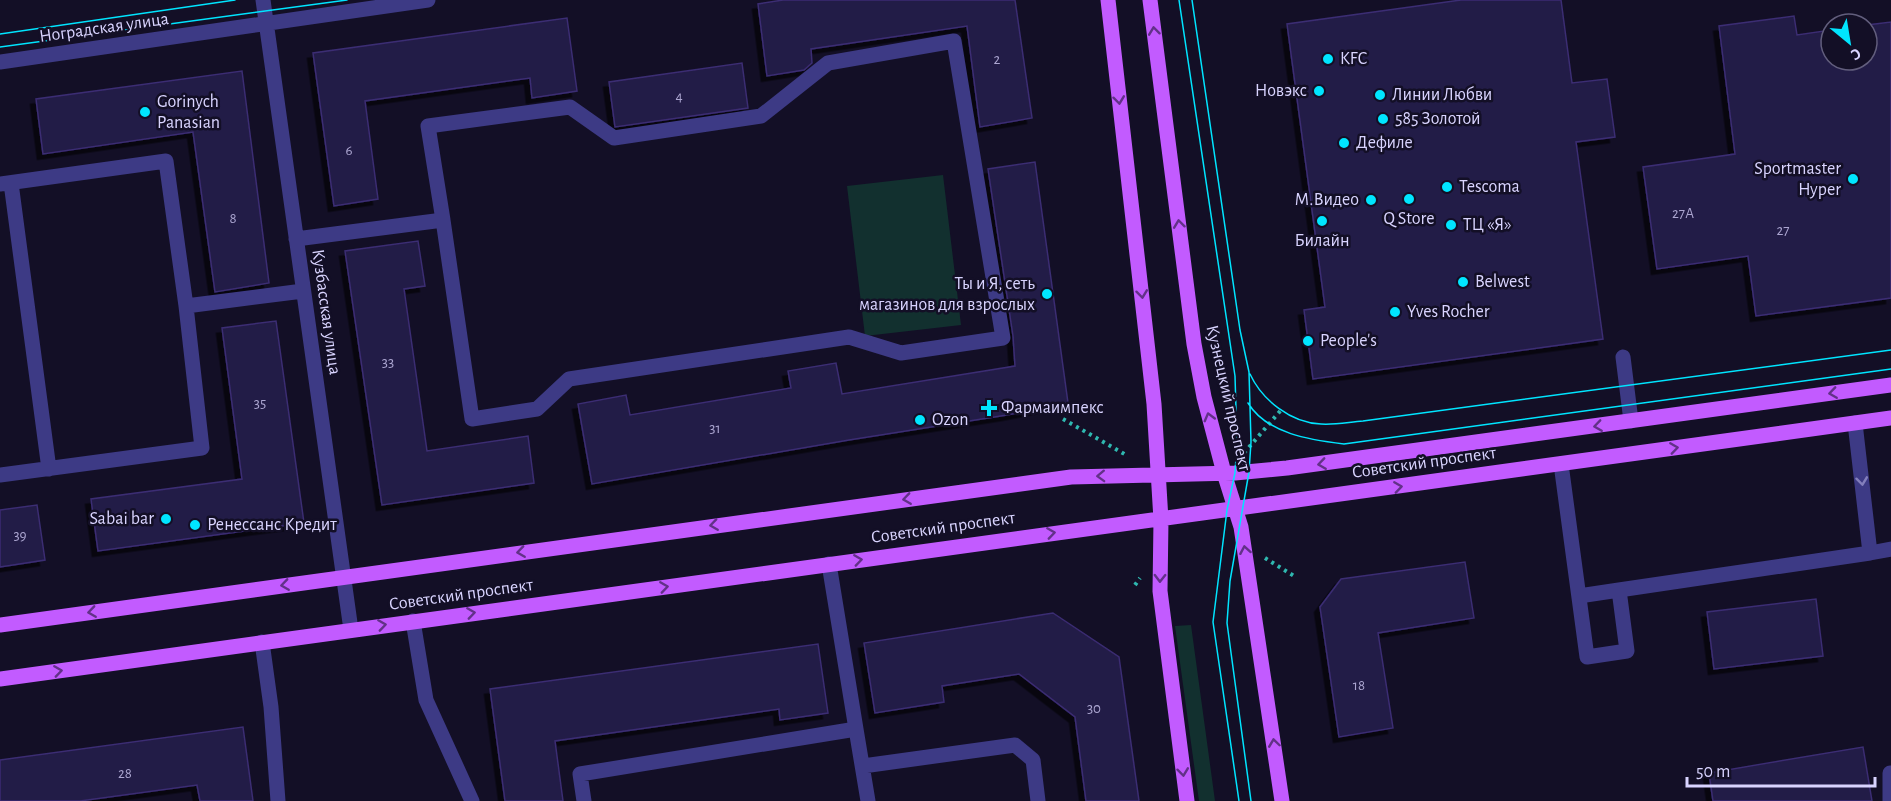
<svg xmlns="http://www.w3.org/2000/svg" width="1891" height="801" viewBox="0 0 1891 801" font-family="'Alegreya Sans',sans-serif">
<defs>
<filter id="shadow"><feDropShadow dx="-5.5" dy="5.5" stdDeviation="0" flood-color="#0009"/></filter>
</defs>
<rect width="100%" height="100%" fill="#130f26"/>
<path fill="#12302f" d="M943,175L961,325L865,336L847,186Z
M1191,625L1215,801H1199L1175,626Z"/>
<path fill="#241b47" stroke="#3b2d73" stroke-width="1.5" filter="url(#shadow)" d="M783,0H1015L1032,118L980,127L967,26L811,49L812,63L804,70L767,76L758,4Z
M1461,0H1561L1572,83L1607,79L1615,137L1576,142L1603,339L1313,379L1304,310L1325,307L1287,24Z
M1794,16L1797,35L1831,30V60H1867V25L1891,22V298L1756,316L1748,256L1657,269L1643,167L1735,154L1719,26Z
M567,18L577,91L532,98L530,78L365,101L378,199L334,206L313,53Z
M742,63L748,108L615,127L609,82Z
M242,71L269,283L215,292L193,132L43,154L36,99Z
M1035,162L1068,403L1007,415L849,440L592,484L578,404L626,395L630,415L791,388L788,371L836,363L842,394L1015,366L1013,336L988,169Z
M418,241L425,286L404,289L427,451L528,436L534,483L382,505L345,251Z
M276,321L304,523L98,551L91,499L242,479L222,328Z
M37,505L45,560L0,567V510Z
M1465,562L1474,618L1378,633L1393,728L1339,737L1320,607L1341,579Z
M1816,599L1823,656L1714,669L1707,612Z
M1053,613L1119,657L1139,801H1086L1075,717L1019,674L942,686L944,702L875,713L864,643Z
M818,644L828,713L780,720L779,709L555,741L563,801H505L490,689Z
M243,727L253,801H200L197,785L80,801H0V760Z
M1863,747L1872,801H1713L1709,773Z"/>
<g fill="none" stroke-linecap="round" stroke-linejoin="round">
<path stroke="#2fb8b0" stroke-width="4" stroke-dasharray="3 4.5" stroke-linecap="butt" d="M1063,419L1128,456
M1244,453L1281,410
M1265,558L1294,576
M1135,585L1140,578"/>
<path stroke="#3d3a85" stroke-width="15" d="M263,0L351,630
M0,62L428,0
M11,183L49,469
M0,184L166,161L186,306L202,448L0,475
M296,239L443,220L428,126L570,107L614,138L761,116L828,63L954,41L1003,338L901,353L849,337L569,379L537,409L472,419L443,220
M186,306L303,291
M1623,357L1631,421
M1855,423L1870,553L1891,549
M1561,464L1587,657L1627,651L1619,590L1579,596
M1619,590L1870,553
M413,621L426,700L472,801
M262,642L271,707L278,801
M856,729L868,801
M863,766L1015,745L1033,760L1038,801
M1890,773V801
M584,801L580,774L856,729L829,564"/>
<path stroke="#c25bff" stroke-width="15" d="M1108,0L1154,404L1161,520L1160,591L1187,801
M1150,0L1194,344L1204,397L1224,473L1241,527L1282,801
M0,625L1071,477L1235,473L1287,468L1891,385
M0,679L1891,418"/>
<path stroke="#00e5ff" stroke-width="1.5" d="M1179,0L1235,376L1237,443L1235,473L1227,510L1213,622L1239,801
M1192,0L1240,330L1249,372L1251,442L1249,472L1230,581L1227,623L1251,801
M0,34L235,0
M0,47L347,0
M1250,374C1262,400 1291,423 1321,424C1335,425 1349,422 1363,421L1891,350
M1248,403C1267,434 1311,440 1344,444L1891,369"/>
</g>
<defs><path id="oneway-chevron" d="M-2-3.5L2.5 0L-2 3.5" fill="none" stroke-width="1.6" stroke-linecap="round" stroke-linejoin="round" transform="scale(1.5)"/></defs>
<g stroke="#623188">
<use href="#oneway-chevron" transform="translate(1154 31) rotate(-97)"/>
<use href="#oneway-chevron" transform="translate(1119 100) rotate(83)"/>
<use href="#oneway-chevron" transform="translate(1179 224) rotate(-97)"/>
<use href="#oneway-chevron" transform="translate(1142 294) rotate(83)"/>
<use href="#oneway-chevron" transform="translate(1833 393) rotate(172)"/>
<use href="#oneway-chevron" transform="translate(1209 417) rotate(-105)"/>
<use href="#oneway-chevron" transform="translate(1598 426) rotate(172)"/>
<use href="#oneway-chevron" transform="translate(1674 448) rotate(-8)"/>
<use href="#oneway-chevron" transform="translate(1322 464) rotate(172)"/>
<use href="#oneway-chevron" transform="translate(1101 476) rotate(178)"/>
<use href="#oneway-chevron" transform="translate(1398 487) rotate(-8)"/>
<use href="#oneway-chevron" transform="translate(907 499) rotate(172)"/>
<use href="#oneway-chevron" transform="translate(714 525) rotate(172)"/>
<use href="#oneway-chevron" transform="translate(1051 533) rotate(-8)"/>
<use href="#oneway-chevron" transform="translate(1245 550) rotate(-100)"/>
<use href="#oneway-chevron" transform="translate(521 552) rotate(172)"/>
<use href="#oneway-chevron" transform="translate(858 560) rotate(-8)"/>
<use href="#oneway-chevron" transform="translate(1160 578) rotate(91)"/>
<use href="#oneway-chevron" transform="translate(285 585) rotate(172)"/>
<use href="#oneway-chevron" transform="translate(664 587) rotate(-8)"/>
<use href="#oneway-chevron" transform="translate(92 612) rotate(172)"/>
<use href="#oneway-chevron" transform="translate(471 613) rotate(-8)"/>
<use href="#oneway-chevron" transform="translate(382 625) rotate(-8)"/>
<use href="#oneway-chevron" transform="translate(58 671) rotate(-8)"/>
<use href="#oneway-chevron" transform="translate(1274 743) rotate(-98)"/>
<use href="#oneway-chevron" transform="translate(1183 772) rotate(83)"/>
</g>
<use stroke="#837fbc" href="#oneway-chevron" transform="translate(1862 481) rotate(83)"/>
<g fill="#00e5ff" stroke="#130f26" stroke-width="2">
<circle cx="1328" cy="59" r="6"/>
<circle cx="1319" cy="91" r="6"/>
<circle cx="1380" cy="95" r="6"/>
<circle cx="145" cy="112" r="6"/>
<circle cx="1383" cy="119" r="6"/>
<circle cx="1344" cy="143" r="6"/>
<circle cx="1853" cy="179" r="6"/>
<circle cx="1447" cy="187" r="6"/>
<circle cx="1409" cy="199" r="6"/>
<circle cx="1371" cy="200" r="6"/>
<circle cx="1322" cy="221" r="6"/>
<circle cx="1451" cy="225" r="6"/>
<circle cx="1463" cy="282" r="6"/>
<circle cx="1047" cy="294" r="6"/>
<circle cx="1395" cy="312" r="6"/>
<circle cx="1308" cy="341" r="6"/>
<path d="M986 399h6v6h6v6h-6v6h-6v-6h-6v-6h6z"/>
<circle cx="920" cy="420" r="6"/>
<circle cx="166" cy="519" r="6"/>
<circle cx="195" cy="525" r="6"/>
</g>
<g text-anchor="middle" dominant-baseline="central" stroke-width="5" stroke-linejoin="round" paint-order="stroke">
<g font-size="15" fill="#aca6d1">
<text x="997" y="59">2</text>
<text x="679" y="96">4</text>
<text x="349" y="150">6</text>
<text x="1683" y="213">27А</text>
<text x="233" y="218">8</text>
<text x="1783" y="230">27</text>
<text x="388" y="362">33</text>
<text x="260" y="403">35</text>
<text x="715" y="428">31</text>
<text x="20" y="535">39</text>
<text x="1359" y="685">18</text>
<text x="1094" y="708">30</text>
<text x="125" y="773">28</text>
</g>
<g font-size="18" fill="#d9d4ff" stroke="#130f26">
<text transform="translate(104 28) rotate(-8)">Ноградская улица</text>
<text transform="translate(326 312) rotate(82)">Кузбасская улица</text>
<text transform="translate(1228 398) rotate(77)">Кузнецкий проспект</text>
<text transform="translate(1424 463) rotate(-8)">Советский проспект</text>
<text transform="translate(943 528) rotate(-8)">Советский проспект</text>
<text transform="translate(461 595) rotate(-8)">Советский проспект</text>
</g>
<g font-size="18" fill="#d9d4ff" stroke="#130f26" text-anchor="start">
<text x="1340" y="59">KFC</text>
<text x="1307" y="91" text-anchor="end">Новэкс</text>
<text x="1392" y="95">Линии Любви</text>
<text x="157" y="102">Gorinych<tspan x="157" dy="21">Panasian</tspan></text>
<text x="1395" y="119">585 Золотой</text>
<text x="1356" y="143">Дефиле</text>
<text x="1841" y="169" text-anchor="end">Sportmaster<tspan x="1841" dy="21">Hyper</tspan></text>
<text x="1459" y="187">Tescoma</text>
<text x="1359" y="200" text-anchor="end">М.Видео</text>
<text x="1409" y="219" text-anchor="middle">Q Store</text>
<text x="1463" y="225">ТЦ «Я»</text>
<text x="1322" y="241" text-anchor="middle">Билайн</text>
<text x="1475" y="282">Belwest</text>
<text x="1035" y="284" text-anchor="end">Ты и Я, сеть<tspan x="1035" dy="21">магазинов для взрослых</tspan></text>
<text x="1407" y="312">Yves Rocher</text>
<text x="1320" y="341">People's</text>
<text x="1001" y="408">Фармаимпекс</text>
<text x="932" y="420">Ozon</text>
<text x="154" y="519" text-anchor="end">Sabai bar</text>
<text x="207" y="525">Ренессанс Кредит</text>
</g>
</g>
<g transform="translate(1849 42) rotate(150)"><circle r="28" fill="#130f26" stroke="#625e7d" stroke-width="1.5"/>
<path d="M0-4.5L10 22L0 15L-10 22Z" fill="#00e5ff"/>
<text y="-9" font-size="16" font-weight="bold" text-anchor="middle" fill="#d9d4ff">С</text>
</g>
<path d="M1687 777v9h188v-9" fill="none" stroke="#d9d4ff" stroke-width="3"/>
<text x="1696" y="777" font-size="18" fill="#d9d4ff" stroke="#130f26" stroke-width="4.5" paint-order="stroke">50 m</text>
</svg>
